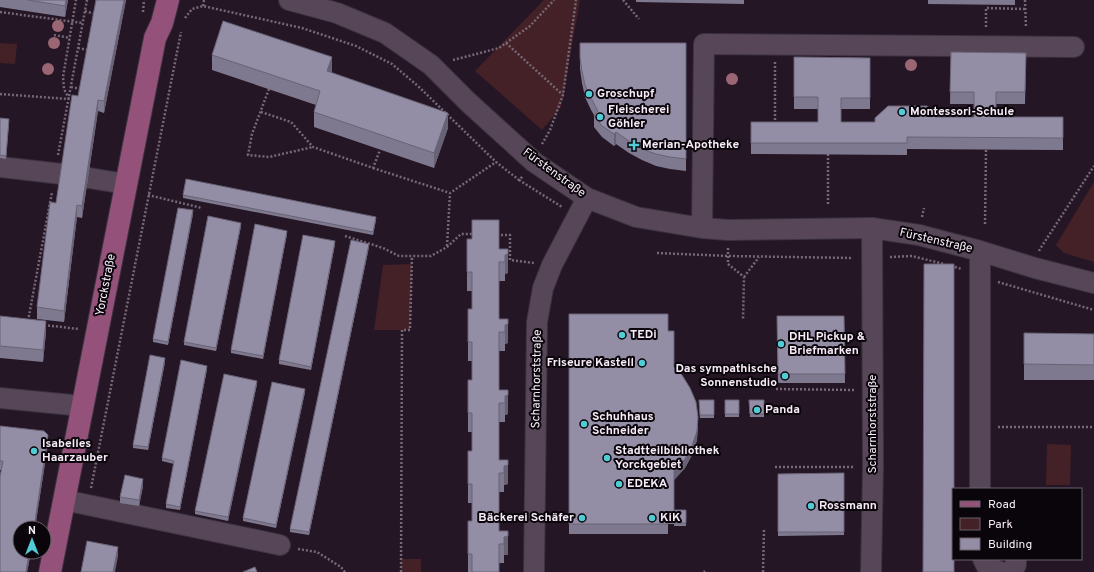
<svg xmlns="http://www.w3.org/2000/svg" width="1094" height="572" viewBox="0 0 1094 572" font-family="Overpass,sans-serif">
<rect width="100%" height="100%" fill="#251626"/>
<path fill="#442126" d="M544,0H580L561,107L542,130L475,71Z
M0,43L17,44L15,64L0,63Z
M1094,182V262L1064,253L1056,245Z
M412,264L410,330H374L383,265Z
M1047,444L1071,445L1070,485H1046Z
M401,559H421V572H401Z"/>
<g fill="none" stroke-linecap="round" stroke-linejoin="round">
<g stroke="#3c323e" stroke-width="22">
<path id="minor" d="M289,0L337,13L385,33L431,65L468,102L534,162L587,198L636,217L702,228L728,230L872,228L919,235L980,251L1035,268L1094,283
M0,167L62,174
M89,178L126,184
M702,228L704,44L1074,47
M980,251V489
M0,398L82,406
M64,500L280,545
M983,559L986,565L1000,572
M534,572L537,322L543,288L552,265L587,198
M871,572L873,467L872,228
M1010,572L1016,565V559"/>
</g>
<g stroke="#3c323e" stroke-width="24">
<path id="major" d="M50,572L155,38L162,23L168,0"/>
</g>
<path stroke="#766877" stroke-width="2.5" stroke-dasharray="2 2" stroke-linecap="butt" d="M623,0L639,19
M1025,0L1026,28
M203,6L204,0
M85,11L95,14
M0,12L83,23
M143,12L144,0
M185,18L192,9L203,6L302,28L356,46L392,64L418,86L496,162L519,180L523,176
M986,27V8L1025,9
M54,35L70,38
M506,43L563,95
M78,48L88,50
M453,60L499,48L530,26L554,0
M775,62V125
M71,87L81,89
M269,89L252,134L248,155L269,157L313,147
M0,94L68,99
M69,99L64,89L63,77L76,0
M261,112L291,122L313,147L373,168L380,150
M542,144L550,130L563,95L576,0
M828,154V206
M58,155L87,0
M373,168L450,193L496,162
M519,180L562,207
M148,195L202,208
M922,217L924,208
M985,224L986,149
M497,235H510V260L534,263
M345,236L383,248L399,256H431L447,247L461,234H474
M447,246L450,193
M728,248V264L744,277L743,319
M1039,251L1040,249L1094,166
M657,253L728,256L853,258
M890,257L912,256L944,264
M951,266L962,269
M744,277L759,257
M998,282L1094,310
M28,321L52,192
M44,325L79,329
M776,389L855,390
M998,427H1094
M775,467H854
M91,488L181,32
M298,549L317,552L341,567L345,572
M401,572L402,330H410L412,256
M704,572L705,571
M763,572L764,529"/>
<use href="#minor" stroke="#574658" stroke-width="20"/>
<use href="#major" stroke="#94517a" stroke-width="22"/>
</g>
<g fill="#9b6673">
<circle cx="58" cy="26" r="6"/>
<circle cx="54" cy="43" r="6"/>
<circle cx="911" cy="65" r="6"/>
<circle cx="48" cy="69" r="6"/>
<circle cx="732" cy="79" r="6"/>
</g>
<path fill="#7f798f" d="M0,0H68L65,17L0,7Z
M96,0H126L104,113L98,111L82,218L77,217L64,322L37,319V307L56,203L78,96Z
M636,0H744V4L636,2Z
M928,0H1015V5L928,4Z
M580,43H686V171L670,169L656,166L642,160L629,153L616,144L614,146L602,137L594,127V115L591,110L585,97L582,83L580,69Z
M951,52L1026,53L1025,104H996V117H1063V150L907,149V155L751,154V122H818V109H794V57L870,58V109H841V122H875L935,117H974V104H950Z
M212,55L332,72V73L448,128L434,168L314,127V112L316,105L212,70Z
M0,118L9,122L6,159L0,158Z
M183,195L376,220L373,235L183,198Z
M193,214L168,345L153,342V339Z
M241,226L216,351L184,345V342Z
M287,234L263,359L231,353V350Z
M467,239L499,249H508V273L505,274V281H499V319H508V343L505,344V351H499V390H508V414L505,415V422H499V460H508V484L504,485V492H499V531H508V555H504V563H499V572H468V521H472V503H468V451H472V432H468V380H472V361H468V309H472V291H467Z
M335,244L311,370L279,364V360Z
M369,247L309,535L290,532V529Z
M569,314L668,331L674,367L698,426L697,440L692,455L685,468L674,480V510H686V526H674V524H668V534H569Z
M0,316L46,332L43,362L0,358Z
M777,316H844L845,383H778Z
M1024,333L1094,334V380H1024Z
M165,362L148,450L133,448V445Z
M207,369L180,510L166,508V504L174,464L162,461V458Z
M257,384L228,521L195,514V511Z
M305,392L276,528L243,521V518Z
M699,400H714V418H700Z
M725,400H739V417H725Z
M749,400H764V417H750Z
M0,426L44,431L48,435V444L35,528H20V552H31L27,572H0V477L1,470H0Z
M844,473V535L778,536V474Z
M143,486L139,506L120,503V497Z"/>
<path fill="#686374" d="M66,0H68L65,17V6Z
M124,0H126L104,113V101Z
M332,57V72L327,87V71Z
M98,100V111L82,218V206Z
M448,113V128L434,168V153Z
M616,132V144L614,146V134Z
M77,205V217L64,322V311Z
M193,210V214L168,345V342Z
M376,217V220L373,235V232Z
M241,223V226L216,351V348Z
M287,231V234L263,359V356Z
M335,241V244L311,370V367Z
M369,244V247L309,535V532Z
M508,254V273L505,274V255Z
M46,321V332L43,362V350Z
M508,324V343L505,344V325Z
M165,358V362L148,450V447Z
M207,366V369L180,510V507Z
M257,381V384L228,521V517Z
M305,389V392L276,528V525Z
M508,395V414L505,415V396Z
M698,417L697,440L692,455L685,468L674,480V471Z
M48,435V444L35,528H34Z
M508,465V484L504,485V466Z
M143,479V486L139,506V500Z
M508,536V555H504V537Z
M118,547V556L115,572H113Z
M29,552H31L27,572H26Z"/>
<path fill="#948da6" stroke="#686374" d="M28,0H66L65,6Z
M96,0H124L104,101L98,100L82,206L77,205L64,311L37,307L50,202L56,203L72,95L78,96Z
M223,21L332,57L327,71L448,113L434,153L314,112L320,91L212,55Z
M580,43H686V159L670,157L656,154L642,149L629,141L616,132L614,134L602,126L594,115L598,111L591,98L585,85L582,71L580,58Z
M951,52L1026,53L1025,92H996V117H1063V138L907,137V143H751V122H818V97H794V57L870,58V98H841V122H875V118L888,106H927L935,113V117H974V92H950Z
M0,118L9,119L6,156L0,155Z
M186,179L376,217L373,232L183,195Z
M178,208L193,210L168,342L153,339Z
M208,216L241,223L216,348L184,342Z
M472,220H499V249H508V254L505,255V262H499V319H508V324L505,325V332H499V390H508V395L505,396V403H499V460H508V465L504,466V473H499V531H508V536L504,537V544H499V572H472V554H468V521H472V484H468V451H472V413H468V380H472V342H468V309H472V272H467V239H472Z
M255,224L287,231L263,356L231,350Z
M303,235L335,241L311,367L279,360Z
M351,240L369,244L309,532L290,529Z
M924,264H954V489H953V559H954V572H923Z
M569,314H668V331H674V367L682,375L690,388L696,402L698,417L697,431L692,446L685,459L674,471V515H668V524H569Z
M0,316L46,321L43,350L0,346Z
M777,316H844L845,374H778Z
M1024,333L1094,334V365L1024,364Z
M150,355L165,358L148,447L133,445Z
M181,360L207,366L180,507L166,504L174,461L162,458Z
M224,374L257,381L228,517L195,511Z
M272,382L305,389L276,525L243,518Z
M699,400H714V415H700Z
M725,400H739V414H725Z
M749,400H764V414H750Z
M0,426L44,431L48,435L34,528H20V552H29L26,572H0V477L3,461H0Z
M844,473V532H778V474Z
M125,475L143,479L139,500L120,497Z
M674,510H686V523H674Z
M87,541L118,547L113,572H81Z
M255,567L257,572H243Z"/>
<g fill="#51ccd5" stroke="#0a050b" stroke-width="1.5">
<circle cx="589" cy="94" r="4"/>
<circle cx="902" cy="112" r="4"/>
<circle cx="600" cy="117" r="4"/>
<path d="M632 139h4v4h4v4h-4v4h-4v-4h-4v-4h4z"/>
<circle cx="622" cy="335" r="4"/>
<circle cx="781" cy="344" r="4"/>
<circle cx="642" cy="363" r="4"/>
<circle cx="785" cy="376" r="4"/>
<circle cx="757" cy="410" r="4"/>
<circle cx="584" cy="424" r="4"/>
<circle cx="34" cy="451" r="4"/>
<circle cx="607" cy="458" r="4"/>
<circle cx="619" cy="484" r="4"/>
<circle cx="811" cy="506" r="4"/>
<circle cx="582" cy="518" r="4"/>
<circle cx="652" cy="518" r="4"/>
</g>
<g text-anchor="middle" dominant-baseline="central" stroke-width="4" stroke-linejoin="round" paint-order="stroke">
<g font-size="12" font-weight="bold" fill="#f7ecf8" stroke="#0a050b" text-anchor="start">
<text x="597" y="94">Groschupf</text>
<text x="608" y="110">Fleischerei<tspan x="608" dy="14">Göhler</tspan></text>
<text x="910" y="112">Montessori-Schule</text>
<text x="642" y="145">Merian-Apotheke</text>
<text x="630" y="335">TEDi</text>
<text x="789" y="337">DHL Pickup &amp;<tspan x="789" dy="14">Briefmarken</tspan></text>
<text x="634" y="363" text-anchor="end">Friseure Kastell</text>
<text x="777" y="369" text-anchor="end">Das sympathische<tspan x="777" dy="14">Sonnenstudio</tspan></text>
<text x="765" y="410">Panda</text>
<text x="592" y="417">Schuhhaus<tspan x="592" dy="14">Schneider</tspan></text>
<text x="42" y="444">Isabelles<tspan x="42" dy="14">Haarzauber</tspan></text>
<text x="615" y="451">Stadtteilbibliothek<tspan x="615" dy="14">Yorckgebiet</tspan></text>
<text x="627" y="484">EDEKA</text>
<text x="819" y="506">Rossmann</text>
<text x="574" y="518" text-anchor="end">Bäckerei Schäfer</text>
<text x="660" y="518">KiK</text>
</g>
<g font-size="12" fill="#f7ecf8" stroke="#0a050b">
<text transform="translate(554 173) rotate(36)">Fürstenstraße</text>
<text transform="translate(936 241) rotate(13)">Fürstenstraße</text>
<text transform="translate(106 285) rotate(-79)">Yorckstraße</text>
<text transform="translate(537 379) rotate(-89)">Scharnhorststraße</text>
<text transform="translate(873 424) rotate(-90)">Scharnhorststraße</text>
</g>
</g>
<rect x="952" y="488" width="130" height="72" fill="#0a050b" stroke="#69616a"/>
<rect x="960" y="501" width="20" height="6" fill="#94517a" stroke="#69616a"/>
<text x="988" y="508" font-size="12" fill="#f7ecf8">Road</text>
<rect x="960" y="518" width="20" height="12" fill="#442126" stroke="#69616a"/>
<text x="988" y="528" font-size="12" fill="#f7ecf8">Park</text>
<rect x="960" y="538" width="20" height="12" fill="#948da6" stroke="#69616a"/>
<text x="988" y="548" font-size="12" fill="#f7ecf8">Building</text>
<g transform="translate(32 540)"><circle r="19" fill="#0a050b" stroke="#69616a"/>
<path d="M0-3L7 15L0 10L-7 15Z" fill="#51ccd5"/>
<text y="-6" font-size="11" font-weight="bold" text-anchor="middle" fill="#f7ecf8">N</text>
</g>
</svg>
